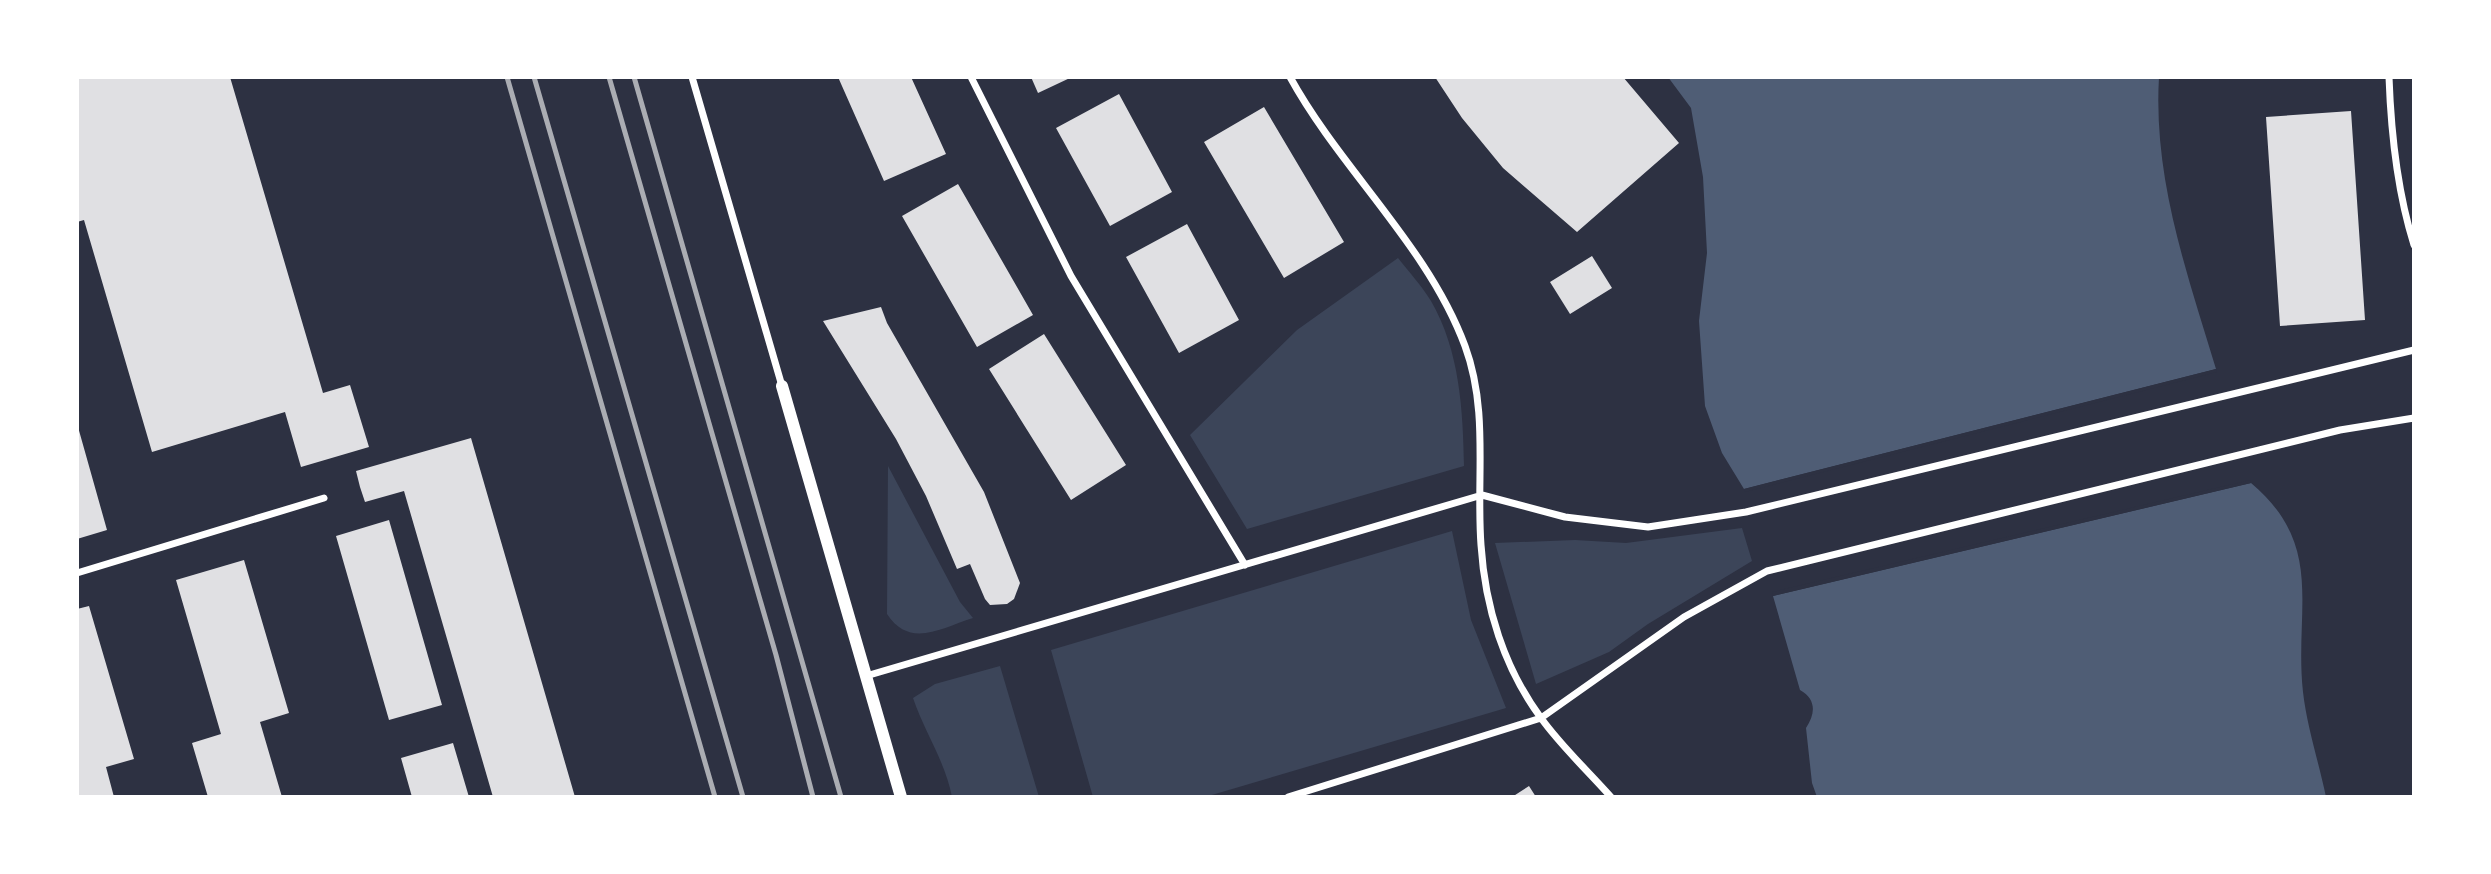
<svg xmlns="http://www.w3.org/2000/svg" width="2491" height="874" viewBox="0 0 2491 874" font-family="'Archivo Narrow',sans-serif">
<rect width="100%" height="100%" fill="#2d3142"/>
<path fill="#3c4559" d="M1398,258C1409,272 1422,286 1431,301C1460,351 1463,411 1464,466L1247,529L1190,435L1297,330Z
M888,466L960,602L973,618C941,628 910,649 887,614Z
M1742,528L1752,561L1648,624L1609,652L1536,684L1495,543L1575,540L1626,543Z
M1452,531L1471,620L1506,708L1205,797H1093L1051,650Z
M1000,666L1039,797H952C945,761 925,733 913,698L935,684Z"/>
<path fill="#4f5d75" d="M1668,77H2159C2153,179 2187,273 2216,369L1744,489L1722,453L1705,406L1699,321L1707,253L1703,177L1691,108Z
M2251,483C2326,546 2294,609 2303,692C2307,727 2319,763 2326,797H1817L1812,783L1806,728C1816,713 1816,699 1800,690L1773,596Z"/>
<path fill="#2d3142" d="M2216,369L2217,372L1745,492L1744,489Z
M2250,480L2251,483L1773,596L1772,592Z"/>
<path fill="#e0e0e3" d="M77,77H230L323,393L350,385L369,447L301,467L285,412L152,452L84,220L77,222Z
M838,77H911L946,154L884,181Z
M1031,77H1072L1038,93Z
M1435,77H1623L1679,143L1577,232L1503,168L1462,118Z
M1119,94L1172,192L1110,226L1056,128Z
M1264,107L1344,242L1284,278L1204,142Z
M2351,111L2365,320L2280,326L2266,117Z
M958,184L1033,315L977,347L902,216Z
M1187,224L1239,320L1179,353L1126,257Z
M1592,256L1612,288L1570,314L1550,282Z
M881,307L887,323L984,492L1020,583L1014,599L1007,604L990,605L985,599L970,564L957,569L926,496L896,439L823,321Z
M1044,334L1126,465L1071,500L989,369Z
M78,427L107,530L77,539V428Z
M471,438L575,797H493L404,491L365,502L360,487L356,471Z
M389,520L442,705L389,720L336,536Z
M244,560L289,713L260,722L282,797H208L192,743L221,734L176,580Z
M89,606L134,759L106,767L114,797H77V609Z
M453,743L469,797H412L401,758Z
M1529,786L1536,797H1512Z"/>
<g fill="none" stroke-linecap="round" stroke-linejoin="round">
<path stroke="#fff" stroke-width="7" d="M692,77L782,386
M971,77L1071,276L1245,565
M1290,77C1341,170 1428,246 1465,346C1489,411 1476,478 1481,545C1485,607 1504,668 1541,718C1561,746 1588,771 1611,797
M2389,77C2391,133 2397,191 2414,245
M77,573L324,498
M866,676L1482,495L1565,517L1648,527L1746,512L2414,350
M1288,797L1541,718L1684,617L1767,571L2340,430L2414,418"/>
<path stroke="#fff" stroke-width="12" d="M782,386L901,797"/>
<path stroke="#abadb3" stroke-width="5" d="M507,77L715,797
M534,77L743,797
M609,77L776,655L813,797
M634,77L841,797"/>
</g>
<rect width="2491" height="874" fill="none" stroke="#ffffff" stroke-width="158"/>
</svg>
